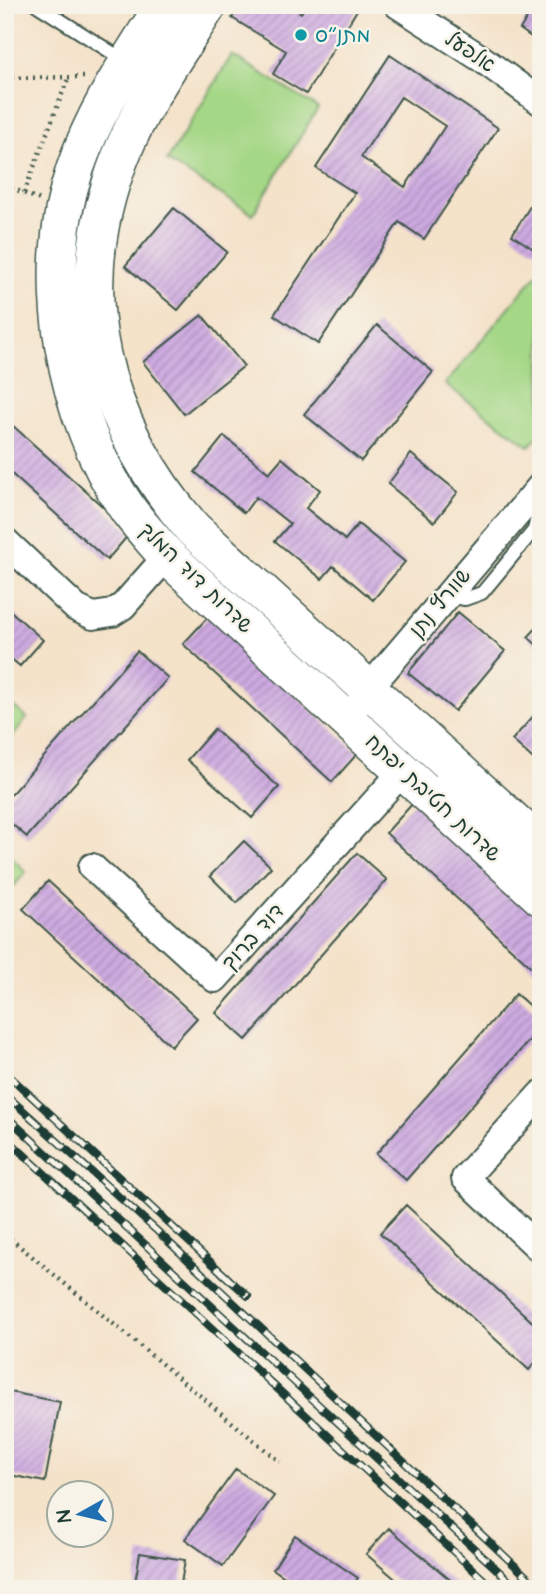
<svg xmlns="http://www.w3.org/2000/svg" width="546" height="1594" viewBox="0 0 546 1594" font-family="'Architects Daughter','Playpen Sans Hebrew',sans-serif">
<defs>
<pattern id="building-hatch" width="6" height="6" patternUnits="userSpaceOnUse" patternTransform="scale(1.75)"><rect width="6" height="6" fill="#ceaae1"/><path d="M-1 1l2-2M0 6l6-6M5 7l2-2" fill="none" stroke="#a78cb7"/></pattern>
</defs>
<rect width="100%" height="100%" fill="#f7f3e8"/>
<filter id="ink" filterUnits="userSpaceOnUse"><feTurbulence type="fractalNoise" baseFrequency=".0143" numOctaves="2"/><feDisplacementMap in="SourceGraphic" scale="14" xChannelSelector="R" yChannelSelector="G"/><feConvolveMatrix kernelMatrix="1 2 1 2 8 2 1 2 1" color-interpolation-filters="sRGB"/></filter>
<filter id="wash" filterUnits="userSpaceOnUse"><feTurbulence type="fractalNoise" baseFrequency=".00686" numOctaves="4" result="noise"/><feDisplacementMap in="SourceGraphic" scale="28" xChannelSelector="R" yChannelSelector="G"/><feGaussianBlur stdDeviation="1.57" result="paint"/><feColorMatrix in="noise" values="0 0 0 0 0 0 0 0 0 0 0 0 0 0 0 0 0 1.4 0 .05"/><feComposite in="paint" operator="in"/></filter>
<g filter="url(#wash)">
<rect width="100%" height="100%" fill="#f4e2c9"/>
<path fill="#a4d786" stroke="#628a5d" stroke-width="2" d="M232,55L318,108L253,214L167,161Z
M541,269V434L529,446L445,384Z
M5,699L27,718L5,746Z
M5,851L26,872L5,896Z"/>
<g id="blocks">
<path fill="url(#building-hatch)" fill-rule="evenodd" d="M240,5H288L301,13L306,5H360L306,94L273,74L286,51L232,18Z
M536,5H541V44L520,29Z
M390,55L498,128L424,239L399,222L318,344L274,315L355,193L316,168ZM401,97L445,126L405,187L361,157Z
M541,189V248L538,252L512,235Z
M174,208L227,252L178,310L125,266Z
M202,315L244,366L184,414L143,362Z
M377,325L433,372L361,461L304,414Z
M12,425L131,532L107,560L5,468V432Z
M224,436L269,473L282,458L320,490L306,508L345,540L358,524L405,562L373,600L333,566L322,579L275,541L290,524L256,497L244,513L195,472Z
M411,454L458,492L434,522L388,484Z
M5,606L43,640L20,666L5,654Z
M458,612L505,651L455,711L408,673Z
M209,616L358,753L332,782L183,644Z
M541,623V649L528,637Z
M137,651L168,678L27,837L5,818V801Z
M537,712L541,716V766L512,740Z
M214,729L279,787L252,818L187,760Z
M414,802L541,919V976L386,833Z
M244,841L271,867L237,903L210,876Z
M357,853L387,880L246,1040L216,1013Z
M48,881L197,1018L171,1046L23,909Z
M516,994L541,1016V1027L406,1180L376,1154Z
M406,1205L541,1330V1356L529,1370L380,1233Z
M5,1391L60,1402L45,1482L5,1474Z
M236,1469L274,1496L223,1566L185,1539Z
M389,1528L461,1589H407L366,1554Z
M295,1535L358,1578L351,1589H302L273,1569Z
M140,1553L185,1560L180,1589H134Z"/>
</g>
</g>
<g filter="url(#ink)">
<use href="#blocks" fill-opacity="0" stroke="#3f564a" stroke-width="2"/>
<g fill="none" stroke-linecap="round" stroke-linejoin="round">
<g stroke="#3f564a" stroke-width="16">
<path id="service" d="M37,5L125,61
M171,29L186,5
M447,596L465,599L482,593L534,530L537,517L530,500
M442,777L453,792L541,871"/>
</g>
<g stroke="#3f564a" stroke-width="30">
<path id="minor" d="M398,5L482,59L541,102
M5,541L76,608L93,616L112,613L123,606L167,556
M360,702L368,689L541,486
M92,867L215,979L403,771
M541,1094L465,1178L541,1250"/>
</g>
<g stroke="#3f564a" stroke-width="40">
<path id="secondary" d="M164,5C131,58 95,109 75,169C38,276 64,419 129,511C141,527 154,541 167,556L541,897
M208,5C177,54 141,104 120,158C67,293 100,422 193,529L541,846"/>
</g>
<path stroke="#3f564a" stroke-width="4.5" stroke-dasharray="2 5" stroke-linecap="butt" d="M5,78L86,77
M5,185L40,200
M24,193L69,76
M5,1234L280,1462"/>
<use href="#service" stroke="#fff" stroke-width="12"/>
<use href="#minor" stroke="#fff" stroke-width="26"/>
<use href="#secondary" stroke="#fff" stroke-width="37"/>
<g stroke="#1f3d34" stroke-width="8">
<path id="rail" d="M5,1072L229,1279
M5,1094L157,1231L540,1589
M5,1115L518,1589
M5,1137L494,1589
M222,1273L248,1296"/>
</g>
<use href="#rail" stroke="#f7f3e8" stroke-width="5" stroke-dasharray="16" stroke-linecap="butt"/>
</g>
</g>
<circle fill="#0f9aa8" stroke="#f7f3e8" stroke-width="2.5" cx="301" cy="35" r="7"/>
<g text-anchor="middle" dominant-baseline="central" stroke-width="5" stroke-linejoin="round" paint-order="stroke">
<g font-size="21" fill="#0d838f" stroke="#f7f3e8" text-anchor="start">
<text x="315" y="35">מתנ״ס</text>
</g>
<g font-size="21" fill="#1f3d34" stroke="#f7f3e8">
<text transform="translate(470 52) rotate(34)">אלפעל</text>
<text transform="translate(196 578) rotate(44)">שדרות דוד המלך</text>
<text transform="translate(440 603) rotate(-50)">שוורץ נתן</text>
<text transform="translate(433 798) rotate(43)">שדרות חטיבת יפתח</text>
<text transform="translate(253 937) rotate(-48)">דוד ברוך</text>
</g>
</g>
<rect width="546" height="1594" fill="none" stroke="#f7f3e8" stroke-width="28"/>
<g transform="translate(80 1514) rotate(262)"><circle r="33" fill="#f7f3e8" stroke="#a1aaa0" stroke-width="2"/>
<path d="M0-5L12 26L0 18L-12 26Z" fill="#1f6fb2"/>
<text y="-10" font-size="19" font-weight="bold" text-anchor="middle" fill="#1f3d34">N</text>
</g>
</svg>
